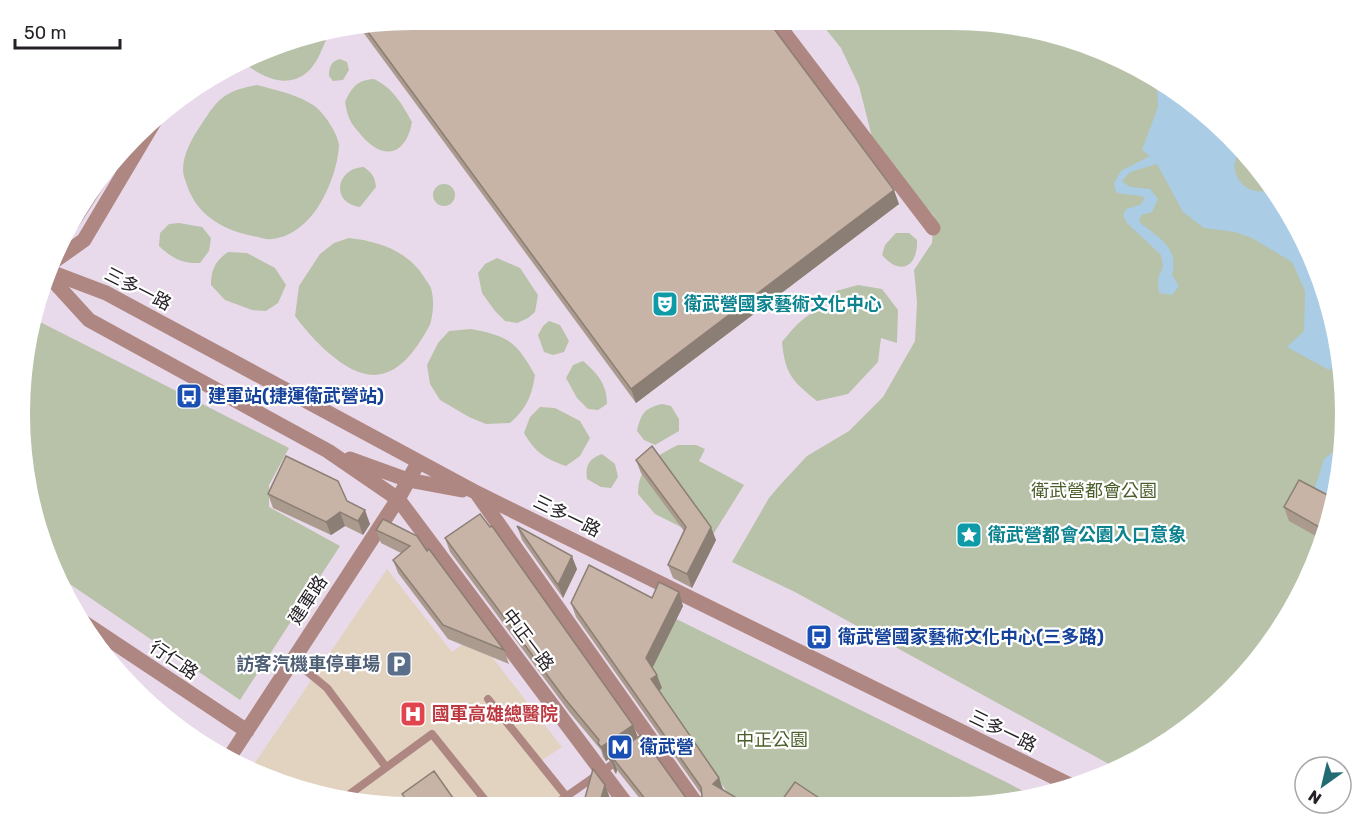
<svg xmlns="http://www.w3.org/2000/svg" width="1365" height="827" viewBox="0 0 1365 827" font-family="Rubik,'Noto Sans TC',sans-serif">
<rect width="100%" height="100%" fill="#e9daeb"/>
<path fill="#e2d3c0" d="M387,569L452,652L475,635L562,747L539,762L571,805L362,804L263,778L250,770Z"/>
<path fill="#b7c2a8" d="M820,22L1003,23L1102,49L1191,101L1247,153L1293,216L1324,287L1342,362L1345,439L1332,515L1305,587L1264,653L1212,709L1148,755L1118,769L795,592L732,562L769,498L780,485L807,456L849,431L883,397L915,341L917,302L914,270L932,243L934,216L885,162L872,137L859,86L841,48Z
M329,33C323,46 317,66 305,74C284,89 261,76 244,63L287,40Z
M340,59L347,62L349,70L343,80L333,81L329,76C329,67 331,61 340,59Z
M374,79C393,88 402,104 412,122C406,156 383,161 361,135C357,130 352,125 350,120C347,114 346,107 345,102C352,87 357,80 374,79Z
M257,85C275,90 297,94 313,105C323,111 339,135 339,146C338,164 330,187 321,202C311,220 293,237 272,239C268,240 262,238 258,237C228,232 199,218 188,188C186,182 183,176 183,170C183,154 192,138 201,125C219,97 225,91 257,85Z
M364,167C372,173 375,177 376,187L360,207C330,203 336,168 364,167Z
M433 195a11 11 0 1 1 22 0a11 11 0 1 1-22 0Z
M179,223L202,227L211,238L209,251L200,263C182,264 172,258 159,246L160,233L169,224Z
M896,233H909L917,240C918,266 901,277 882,255L885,245Z
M349,238C378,241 408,251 424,277C427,282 432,287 432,293C434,301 433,313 431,321C430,326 426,332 423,337C412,354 398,374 374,375C345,375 311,338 295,316L299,286L320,254L334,243Z
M228,252L247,253L275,268L286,285L278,303L266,311L252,310L225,300L211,285C211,270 215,261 228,252Z
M497,258L520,268L538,295L535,312L528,318L517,323L505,321L495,311L482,293L478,273L485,264Z
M858,285L882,289L898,310L897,343L881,338L878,362L848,394L817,401C792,381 785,374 782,342C799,321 808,311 836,305V291Z
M549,321L560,325L569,341L564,352L553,355L544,352L538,335L543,326Z
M34,323H42L289,448L269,485V507L340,546L240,700L58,576L40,540L20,413Z
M471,329C508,336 516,341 535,375C532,396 526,409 510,423L486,424L469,417L440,400L430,384L427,365L438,343L449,331Z
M583,361C597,373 607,384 607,404L598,410L588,409L577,398L566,378L573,365Z
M662,404L671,406L679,419V431L655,445L644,440L637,431C641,413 645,408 662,404Z
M540,407L555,408L580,421L590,438L580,456L566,466C545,459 535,452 524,433L530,417Z
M678,445H696L705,449L699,461L744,485L709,541L655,514L638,494C638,466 656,456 678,445Z
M602,454L615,464L618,477L611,488L601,487L587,479C585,465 589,459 602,454Z
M650,606L1008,783L1032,796L978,807L719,806L727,792L646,671Z"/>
<path fill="#abcce5" d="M1157,81L1191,101L1242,148C1222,171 1246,200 1273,189C1312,243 1330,298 1342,363L1329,370L1287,347L1304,331L1305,291L1292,262L1252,238L1235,232L1204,228L1183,212L1157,164L1130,172L1122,181L1130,187L1150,189L1158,199L1152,212L1141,215L1139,222C1158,237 1180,248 1172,275L1179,286L1172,295L1159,293L1158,278L1163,267L1161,255L1127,223L1123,215L1126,209L1140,205L1145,198C1135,193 1126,196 1116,192L1114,183L1121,171L1150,156L1142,150L1158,107Z
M1333,452L1340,457L1335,498L1320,494L1315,487L1324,459Z"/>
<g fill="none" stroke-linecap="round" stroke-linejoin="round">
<path stroke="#af8782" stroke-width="8" d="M293,660L327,688L386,767
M488,699L566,796
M343,799L432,734L489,805
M554,805L620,759"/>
<path stroke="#af8782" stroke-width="15" d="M776,22L933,228
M80,620L247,731
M229,758L398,499L418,463"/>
<path stroke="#af8782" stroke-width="15" d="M72,223L100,179
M53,262L84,240L154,122
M48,271L106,293L477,493L1074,787
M47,274L89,320L328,451L398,499L627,805
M350,459L408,480L462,490
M478,495L698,806"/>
</g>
<path fill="#ab9b8f" d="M414,20L899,204L636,403L360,28Z
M636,460L716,540L692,588L673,578L668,565L684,531L641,473Z
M268,494L347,501L370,524L363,535L345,526L331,535L273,508Z
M1284,507L1332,515L1323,540L1289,521Z
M517,526L577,569L563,598L522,540Z
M376,530L427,551L504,650L509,664L448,639L398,573L393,560L401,553L381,543Z
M445,538L633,725L638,737L686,798L695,802L702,796V795L576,617L571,603L652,598L683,606L652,668L662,688L659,691L719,778L723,790L750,806L645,805L617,770L616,774L614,771L609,759L606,761L603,757L601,750L570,713L450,552Z
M402,794L458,805L406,804Z
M782,800L824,806H785Z"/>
<path fill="#8b7e74" d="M894,190L899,204L636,403L631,389Z
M365,510L370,524L363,535L358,521Z
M340,512L345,526L331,535L326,522Z
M711,527L716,540L692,588L687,574Z
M572,556L577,569L563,598L558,585Z
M679,592L683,606L651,671L646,658Z
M657,675L662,688L656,693L651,679Z
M633,725L638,738L606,761L601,747Z
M612,757L617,770L616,774L611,761Z
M719,778L724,792L713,784Z
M605,785L610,798L608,805H599Z
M822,800L824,806H818Z"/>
<path fill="#c7b4a6" stroke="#8b7e74" stroke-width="1.5" d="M414,20L769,22L894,190L631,389L365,28Z
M652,446L711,527L687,574L668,565L686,527L636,460Z
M286,456L338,481L347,501L365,510L358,521L340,512L326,522L268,494Z
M1299,480L1335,499L1332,515L1326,531L1284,507Z
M480,514L490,527L492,526L633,725L601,747L598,743L599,740L565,699L445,538Z
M383,519L417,536L427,551L429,549L504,650L443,625L393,560L410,546L376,530Z
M517,526L572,556L558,585Z
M589,565L652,598L659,582L679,592L646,658L657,675L651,679L719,778L713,784L750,806L650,805L612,757L611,761L609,758L641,735L686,798L695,802L702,796L701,787L571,603Z
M593,769L605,785L599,805H583Z
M434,771L458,805L410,804L402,794Z
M795,782L822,800L818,806H792L782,800Z"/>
<defs>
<g id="theatre-square" transform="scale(1.35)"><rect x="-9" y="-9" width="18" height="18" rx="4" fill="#0f9aa8" stroke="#fff"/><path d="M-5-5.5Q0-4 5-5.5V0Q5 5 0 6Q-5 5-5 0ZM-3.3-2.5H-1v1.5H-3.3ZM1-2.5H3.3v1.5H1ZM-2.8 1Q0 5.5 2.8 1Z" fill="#fff"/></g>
<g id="bus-square" transform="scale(1.35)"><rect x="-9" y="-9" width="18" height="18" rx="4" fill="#1a4fb4" stroke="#fff"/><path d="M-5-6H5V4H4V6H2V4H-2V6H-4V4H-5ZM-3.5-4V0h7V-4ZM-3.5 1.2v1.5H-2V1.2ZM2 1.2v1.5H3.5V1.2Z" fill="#fff"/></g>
<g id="sight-square" transform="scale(1.35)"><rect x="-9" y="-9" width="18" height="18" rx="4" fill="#0f9aa8" stroke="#fff"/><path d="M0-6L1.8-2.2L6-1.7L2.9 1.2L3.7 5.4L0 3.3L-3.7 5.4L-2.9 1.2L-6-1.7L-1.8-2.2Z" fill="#fff"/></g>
<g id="parking-square" transform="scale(1.35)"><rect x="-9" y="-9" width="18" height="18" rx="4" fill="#5c6f8a" stroke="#fff"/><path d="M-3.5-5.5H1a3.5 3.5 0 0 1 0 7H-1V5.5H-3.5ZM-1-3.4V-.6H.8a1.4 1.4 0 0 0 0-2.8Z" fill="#fff"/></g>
<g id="hospital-square" transform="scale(1.35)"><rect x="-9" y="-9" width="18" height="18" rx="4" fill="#e0444e" stroke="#fff"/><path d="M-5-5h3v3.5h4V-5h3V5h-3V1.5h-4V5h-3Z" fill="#fff"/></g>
<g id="metro-square" transform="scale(1.35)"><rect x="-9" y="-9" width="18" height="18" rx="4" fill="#1a4fb4" stroke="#fff"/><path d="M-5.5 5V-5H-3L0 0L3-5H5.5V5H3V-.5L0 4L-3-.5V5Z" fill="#fff"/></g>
</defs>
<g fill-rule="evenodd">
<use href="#theatre-square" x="665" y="304"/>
<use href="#bus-square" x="189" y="396"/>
<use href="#sight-square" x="969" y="535"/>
<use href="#bus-square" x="819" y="637"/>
<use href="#parking-square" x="399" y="664"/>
<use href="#hospital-square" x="413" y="714"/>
<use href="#metro-square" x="620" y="747"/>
</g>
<g text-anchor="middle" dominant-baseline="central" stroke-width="4.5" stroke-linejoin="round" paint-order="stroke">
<g font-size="18" fill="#262127" stroke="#fff">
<text transform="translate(138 289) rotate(27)">三多一路</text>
<text transform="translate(567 516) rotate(26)">三多一路</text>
<text transform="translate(308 600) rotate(-57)">建軍路</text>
<text transform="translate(528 640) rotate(53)">中正一路</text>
<text transform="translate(174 660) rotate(34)">行仁路</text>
<text transform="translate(1003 731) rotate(26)">三多一路</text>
</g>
<g font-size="18" font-weight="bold" fill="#0d838f" stroke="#fff" text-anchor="start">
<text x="684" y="304">衛武營國家藝術文化中心</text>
<text x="988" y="535">衛武營都會公園入口意象</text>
</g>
<g font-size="18" font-weight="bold" fill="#164399" stroke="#fff" text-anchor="start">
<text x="208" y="396">建軍站(捷運衛武營站)</text>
<text x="838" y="637">衛武營國家藝術文化中心(三多路)</text>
<text x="640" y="747">衛武營</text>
</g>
<g font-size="18" fill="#4c5f2b" stroke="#fff">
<text x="1094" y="491">衛武營都會公園</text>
<text x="772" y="740">中正公園</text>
</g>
<g font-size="18" font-weight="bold" fill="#4e5e75" stroke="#fff" text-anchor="end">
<text x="380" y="664">訪客汽機車停車場</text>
</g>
<g font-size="18" font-weight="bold" fill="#be3a42" stroke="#fff" text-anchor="start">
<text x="432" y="714">國軍高雄總醫院</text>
</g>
</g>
<path d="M0 0H1365V827H0ZM413 30H952A383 383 0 0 1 1335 413V414A383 383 0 0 1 952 797H413A383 383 0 0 1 30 414V413A383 383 0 0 1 413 30Z" fill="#fff" fill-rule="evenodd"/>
<g transform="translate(1323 785) rotate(214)"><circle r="28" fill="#ffffff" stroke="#a8a6a9" stroke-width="1.5"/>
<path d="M0-4.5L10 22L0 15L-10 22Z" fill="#216c72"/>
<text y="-9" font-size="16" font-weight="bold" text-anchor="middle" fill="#262127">N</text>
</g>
<path d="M15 39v9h105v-9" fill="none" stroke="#262127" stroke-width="3"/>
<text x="24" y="39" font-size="18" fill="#262127" stroke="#ffffff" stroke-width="4.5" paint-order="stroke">50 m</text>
</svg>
